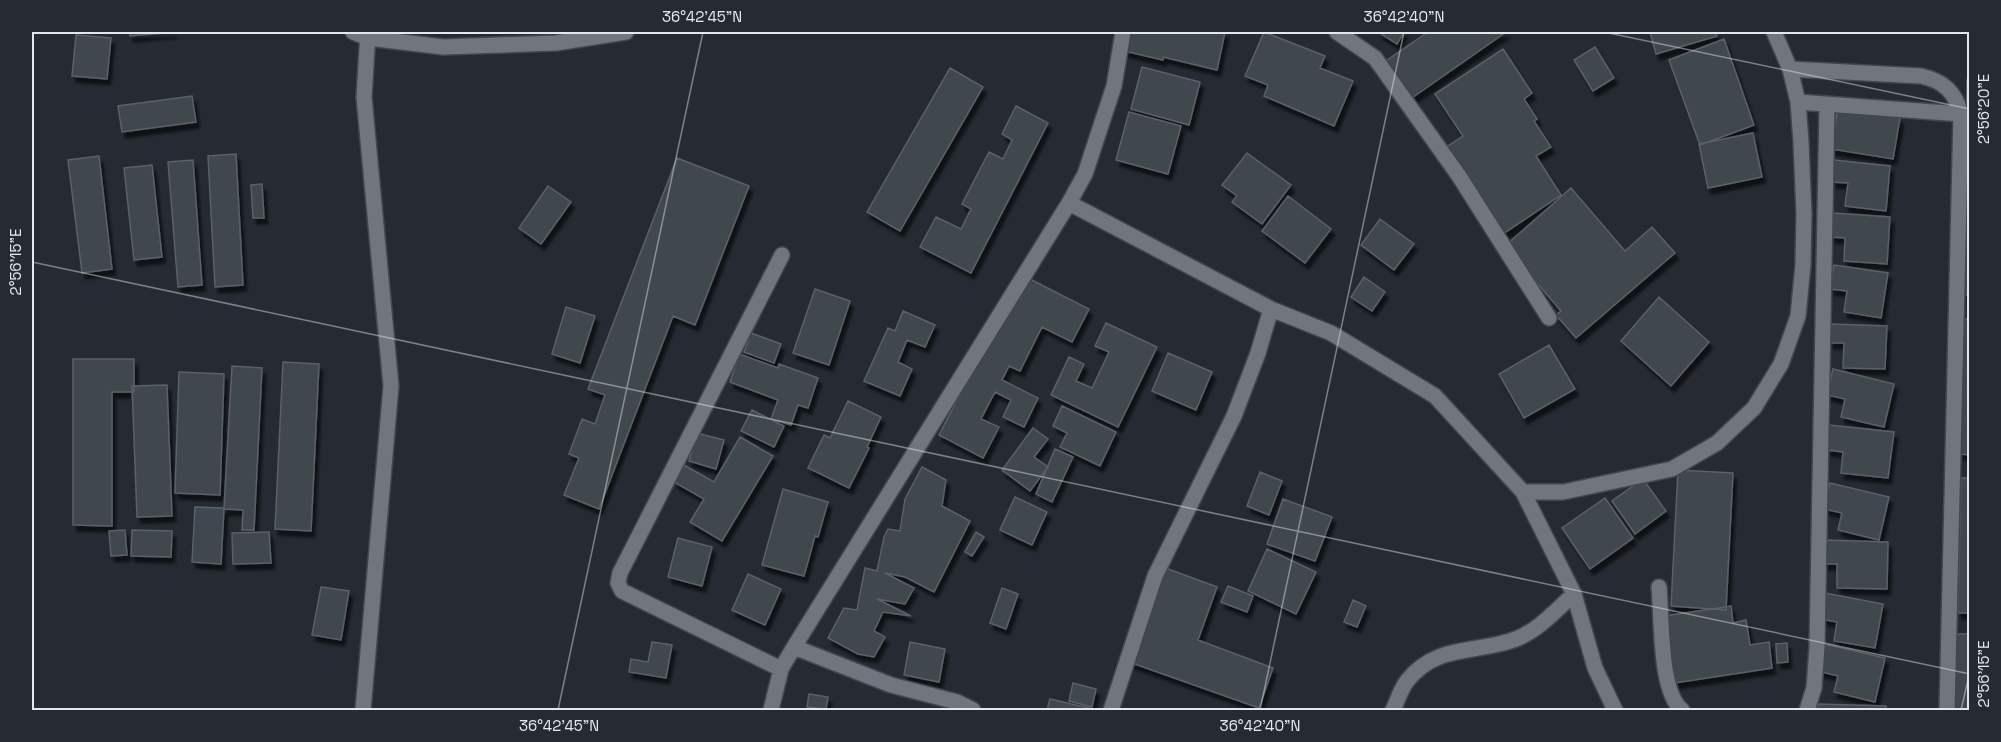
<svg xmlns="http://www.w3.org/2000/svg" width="2001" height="742" viewBox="0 0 2001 742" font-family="'Space Grotesk',sans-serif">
<defs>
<filter id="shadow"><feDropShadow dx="3.5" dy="6" stdDeviation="1.5" flood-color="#0009"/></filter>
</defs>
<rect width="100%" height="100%" fill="#262b33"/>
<path fill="#41464e" stroke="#5b6068" stroke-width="1.5" filter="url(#shadow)" d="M130,32H175L130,36Z
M1128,32H1225L1217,70L1163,57V60L1124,51Z
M1264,32L1325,56L1320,68L1353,81L1334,126L1264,96L1268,85L1245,76Z
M1378,32H1404L1397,44Z
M1428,32H1506L1409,100L1383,63Z
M1650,32H1715L1717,36L1656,54Z
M76,35L111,38L107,79L72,76Z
M1724,39L1754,125L1700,145L1669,60Z
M1595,47L1614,78L1593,91L1574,60Z
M1503,49L1532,93L1524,99L1537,119L1534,121L1551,147L1536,156L1561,195L1503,234L1448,146L1463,136L1435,94Z
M1142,67L1200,82L1189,125L1131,109Z
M950,68L983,87L900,231L867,212Z
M1967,80H1970V145H1966Z
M192,96L196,122L122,132L118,106Z
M1016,106L1048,123L971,273L920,247L936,217L961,229L971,209L962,204L989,152L1003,159L1012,140L1002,134Z
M1838,108L1900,118L1893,159L1831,149Z
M1129,112L1181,126L1168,174L1116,160Z
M1753,133L1762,177L1708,188L1699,144Z
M1247,153L1291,185L1262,224L1232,202L1237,196L1222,185Z
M236,154L243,285L215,287L208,156Z
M99,156L112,269L82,273L68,160Z
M677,158L749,186L695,325L673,316L599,509L564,495L579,458L569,454L582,419L595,424L605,395L588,389Z
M193,160L202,285L178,287L168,162Z
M1834,160L1890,166L1886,211L1845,206L1848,183L1832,182Z
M1967,160H1970V295H1964Z
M152,165L162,257L134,260L124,168Z
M262,184L264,218H253L251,185Z
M548,186L571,202L541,244L519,228Z
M1571,188L1625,251L1652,227L1675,253L1576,338L1556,315L1561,311L1505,246Z
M1288,196L1331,229L1305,263L1262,231Z
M1833,213L1890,217L1887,264L1844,261L1845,238L1831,237Z
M1380,219L1414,244L1394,270L1361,245Z
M1834,265L1888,273L1881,318L1844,312L1847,291L1830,289Z
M1024,276L1089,309L1072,342L1042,327L1020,371L1009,366L1002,380L1038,398L1024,427L1003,417L1011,400L995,392L981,419L999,427L983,458L939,435L980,356Z
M1364,277L1385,292L1372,311L1351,297Z
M815,289L850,301L829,365L793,353Z
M1659,297L1709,342L1671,386L1621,341Z
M566,307L595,316L580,363L552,354Z
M903,311L935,325L925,347L907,340L898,362L912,369L900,396L864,381L888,328L895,331Z
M1962,319H1970V455L1960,454Z
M1106,323L1157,347L1118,427L1051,395L1069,357L1084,364L1076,381L1092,388L1109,352L1095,346Z
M1831,324L1887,326L1885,369L1843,368L1844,343H1830Z
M751,333L781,344L774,363L744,352Z
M1549,345L1575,389L1524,418L1499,374Z
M1168,353L1212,372L1196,410L1152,391Z
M739,354L778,368L779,364L818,378L808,408L798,405L791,425L771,419L778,400L730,382Z
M73,359H134V392H112V526L73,525Z
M283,362L319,364L311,531L275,529Z
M232,366L262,368L254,530H242L243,510L224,509Z
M1833,369L1894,384L1884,427L1841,417L1845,399L1827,395Z
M179,372L224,374L220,495L175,493Z
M167,385L172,516L137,517L132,386Z
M848,401L881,417L867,447L869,448L849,488L808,468L824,435L830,438Z
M1062,406L1116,432L1100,466L1060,447L1067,433L1053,426Z
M752,410L784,426L774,447L741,431Z
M1829,425L1894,432L1888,478L1841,473L1843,452L1827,450Z
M1033,428L1048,439L1034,457L1048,467L1030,491L1002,470Z
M697,433L724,440L716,469L689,461Z
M740,437L773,456L722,541L690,522L704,499L674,482L684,465L714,482Z
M1055,449L1073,457L1052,502L1036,494Z
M922,467L946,480L942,506L970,521L934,592L905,577L885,573L914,588L905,604L877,599L911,616L883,612L874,631L885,637L874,657L858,654L828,638L844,608L857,610L865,568L877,571L884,537L888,529L900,531L905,499Z
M1678,470L1733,473L1726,610L1671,606Z
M1260,472L1282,481L1269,515L1247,506Z
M1961,478H1970V613H1958Z
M1643,479L1666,511L1635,534L1612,501Z
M1830,483L1889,497L1879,540L1838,530L1842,513L1824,509Z
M783,489L828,502L818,537L815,536L804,576L762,565Z
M1015,497L1047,512L1032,545L1000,530Z
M1605,498L1633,538L1590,569L1562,528Z
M1283,499L1332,517L1315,561L1267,544Z
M195,507L224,508L221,564L192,562Z
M125,530L127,555L111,556L109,531Z
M132,530L172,531L171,557L131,556Z
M269,532L271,563L233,564L232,533Z
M976,532L984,537L972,556L965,552Z
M678,538L712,547L702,586L668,577Z
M1824,540L1888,542L1887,589L1837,588V564H1824Z
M1267,549L1316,572L1296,614L1248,591Z
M1163,567L1217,587L1198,640L1273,668L1259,708L1129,662Z
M748,574L781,589L765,625L732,610Z
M1228,586L1253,596L1247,612L1221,602Z
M321,587L349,591L341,640L312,635Z
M1002,588L1018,594L1006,629L990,623Z
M1825,593L1883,604L1875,648L1834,641L1837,622L1820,619Z
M1353,600L1366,606L1357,627L1344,622Z
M1731,606L1733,623L1746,620L1750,645L1769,642L1772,668L1675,683L1665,616Z
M1955,634H1970V710H1954Z
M652,642L672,645L666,678L629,672L631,659L648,662Z
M910,642L945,649L939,682L904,675Z
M1787,643L1788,662L1777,663L1776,644Z
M1824,644L1885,658L1875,702L1834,692L1838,676L1818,671Z
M1073,683L1096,689L1092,707L1069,701Z
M809,694L828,697L826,709L807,707Z
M1050,699L1089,708V710H1047Z
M1818,704L1886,706V710H1818Z"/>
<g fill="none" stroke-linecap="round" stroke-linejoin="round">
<g stroke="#42464d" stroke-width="18">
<path id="minor" d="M353,32L368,38L443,47L556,43L626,32
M1337,32L1375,58L1459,176L1549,318
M1790,69L1921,76C1944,81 1955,92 1961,114L1947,710
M1798,102L1961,114
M1069,203L1271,309L1331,333L1435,396L1523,492L1574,594L1595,668L1615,710
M1523,492H1563L1672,469L1717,443L1754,408L1781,364L1798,316L1803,265L1804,214L1801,142L1798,102L1790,69L1774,32
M1659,587C1662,616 1659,692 1682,710
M794,647L891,685L957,702L973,710
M781,669L622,591L618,583L620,573L782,255
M363,710L391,386L364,97L368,32
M771,710L781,669L794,647L1069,203L1085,174L1114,86L1123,32
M1111,710L1155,576L1234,416L1258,353L1271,309
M1393,710C1397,701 1401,689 1407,681C1437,643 1477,654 1516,639C1539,630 1556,610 1574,594
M1807,710L1814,688L1817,647L1827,105"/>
</g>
<use href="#minor" stroke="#70757e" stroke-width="15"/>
</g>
<path fill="none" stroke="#e4e8ed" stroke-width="1.5" stroke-opacity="0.45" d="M1604,32L1970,109M32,262L1970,674M558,710L703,32M1260,710L1404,32M1961,710L1970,671"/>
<rect width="2001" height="742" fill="none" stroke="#262b33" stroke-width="66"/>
<rect x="33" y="33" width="1935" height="676" fill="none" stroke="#e4e8ed" stroke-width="2"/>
<g font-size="15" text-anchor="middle" fill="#e4e8ed">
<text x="702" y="22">36°42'45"N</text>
<text x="1404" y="22">36°42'40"N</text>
<text transform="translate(1984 109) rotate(-90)" y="5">2°56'20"E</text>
<text transform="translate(16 262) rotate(-90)" y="5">2°56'15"E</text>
<text transform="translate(1984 674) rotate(-90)" y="5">2°56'15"E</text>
<text x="559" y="731">36°42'45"N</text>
<text x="1260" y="731">36°42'40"N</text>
</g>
</svg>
